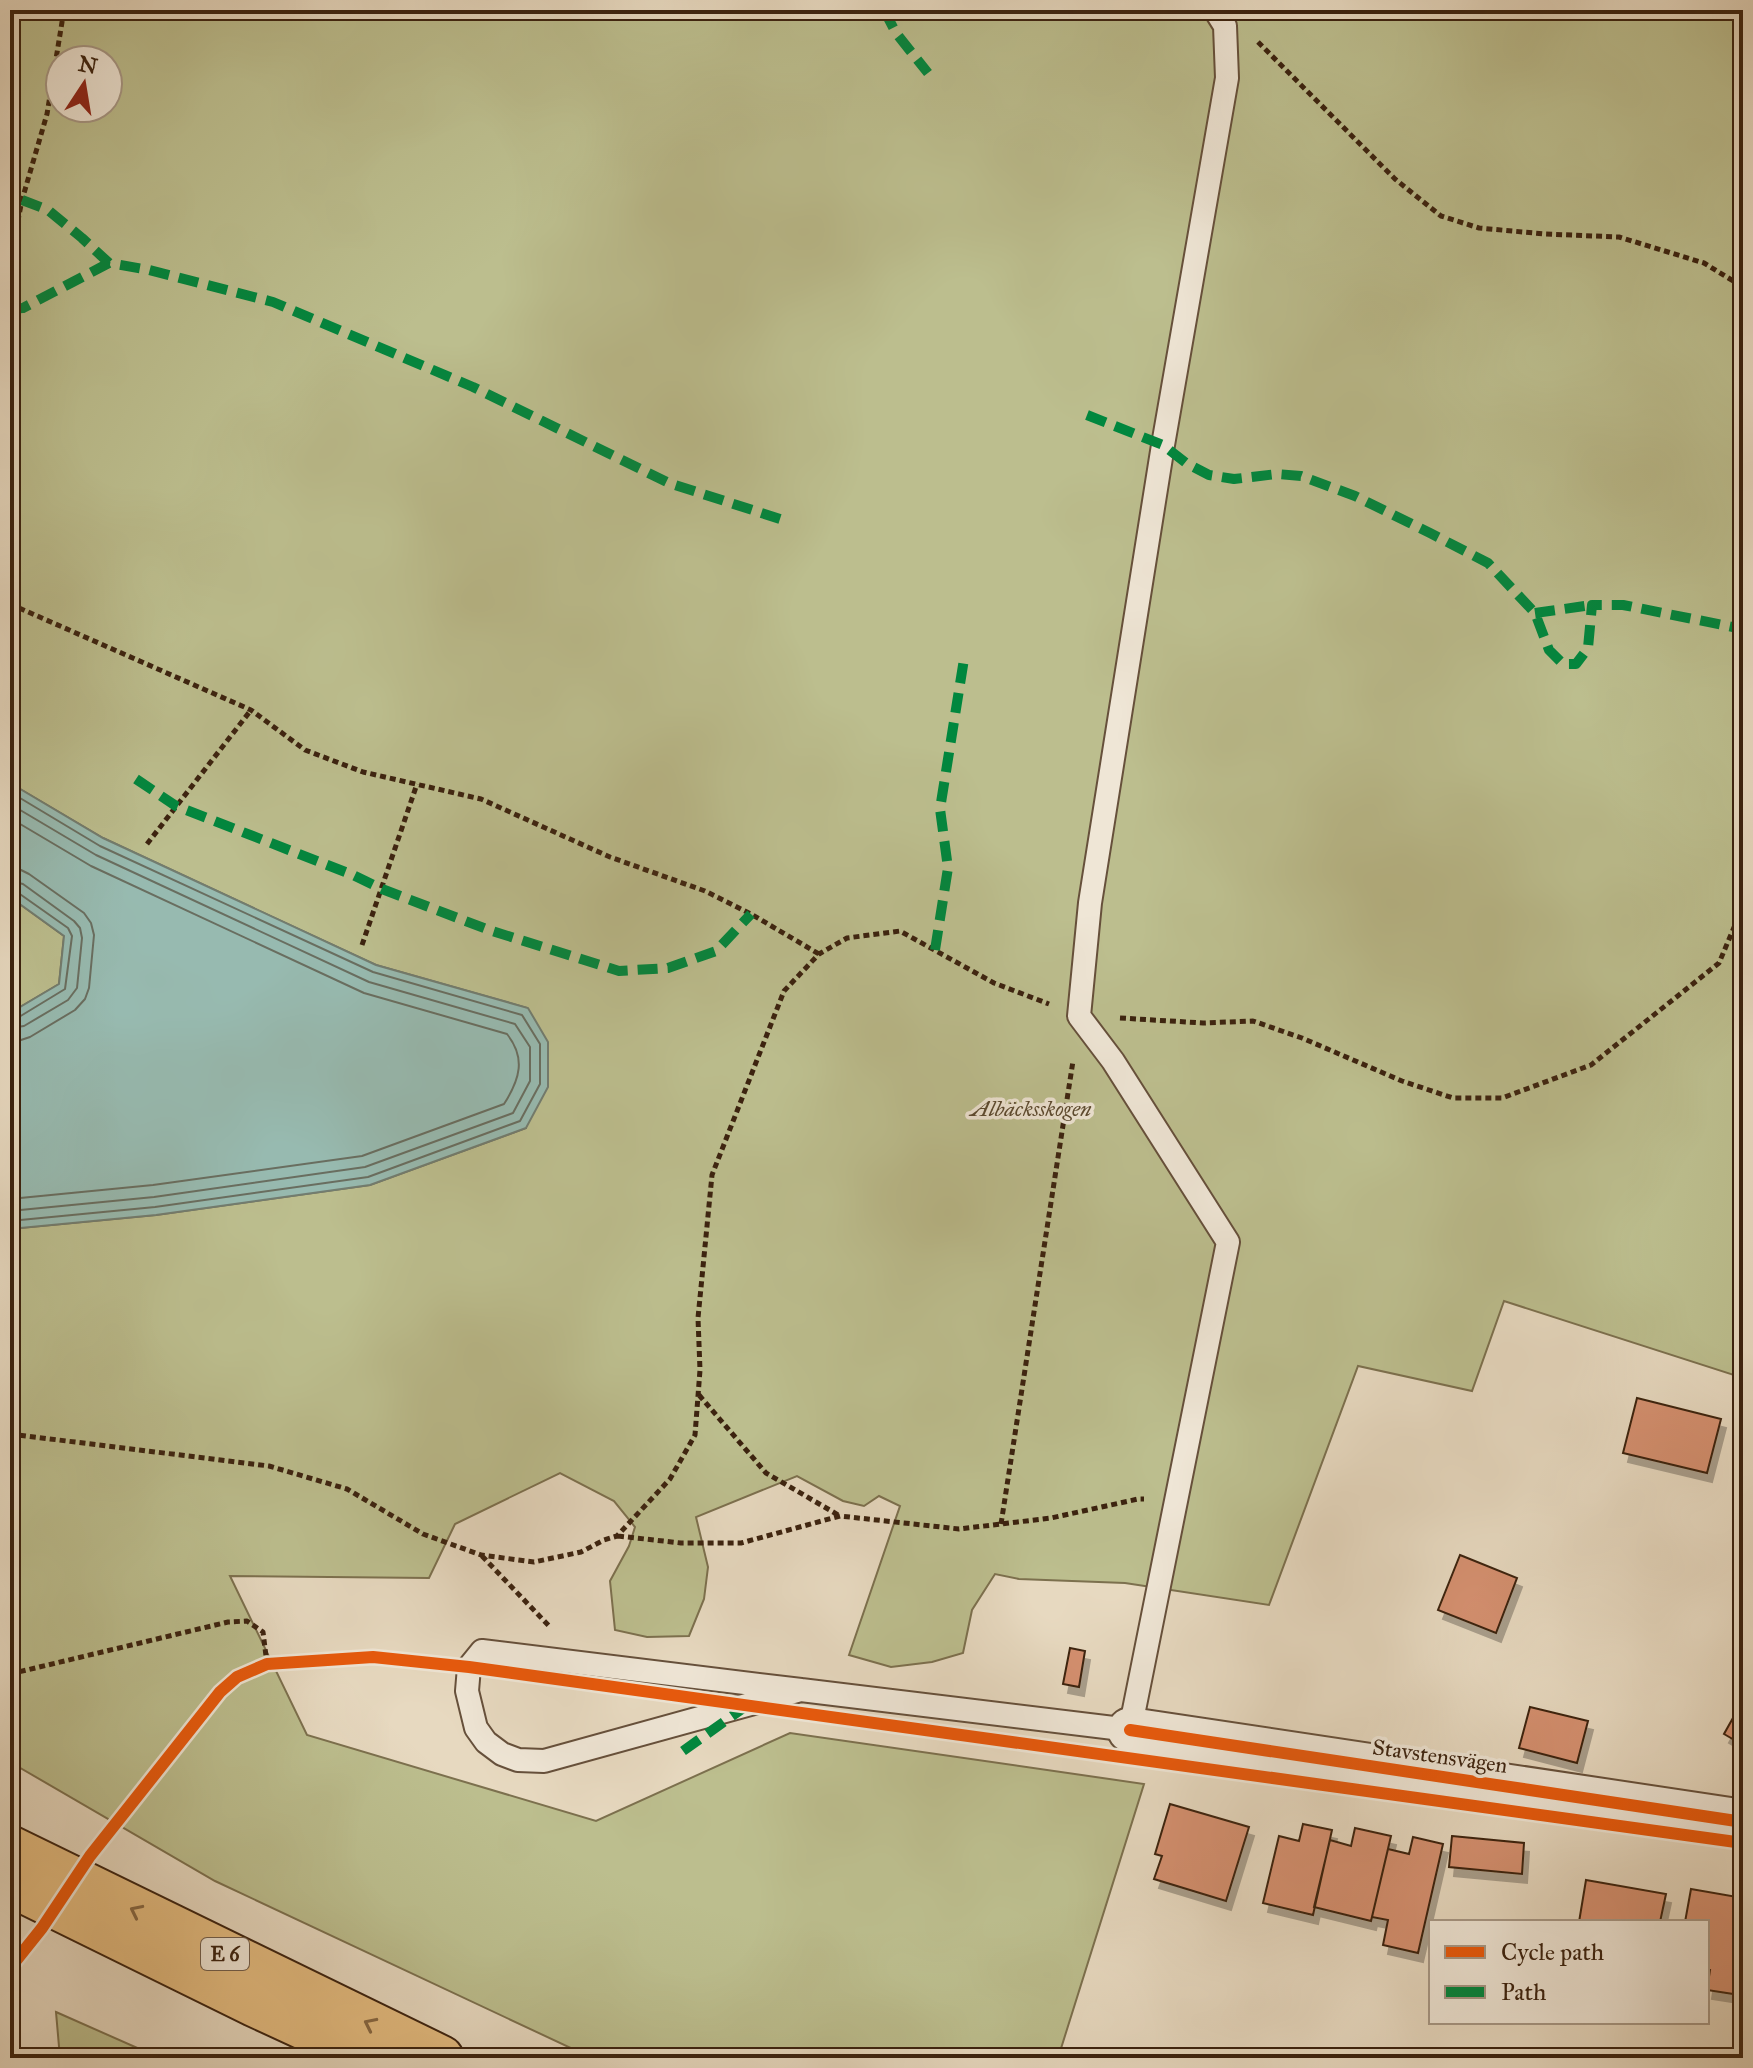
<svg xmlns="http://www.w3.org/2000/svg" width="1753" height="2068" viewBox="0 0 1753 2068" font-family="'IM FELL Great Primer',serif">
<defs>
<filter id="shadow"><feDropShadow dx="5" dy="9" stdDeviation="0" flood-color="#0004"/></filter>
</defs>
<rect width="100%" height="100%" fill="#e7d9c0"/>
<filter id="stains"><feTurbulence type="fractalNoise" baseFrequency=".0025" numOctaves="4"/><feColorMatrix values="0 0 0 0 .2 0 0 0 0 .09 0 0 0 0 .02 0 0 0 .5 -.17"/></filter>
<radialGradient id="worn" r=".72"><stop offset=".6" stop-color="#630" stop-opacity="0"/><stop offset="1" stop-color="#630" stop-opacity=".3"/></radialGradient>
<path fill="#bcbe8e" stroke="#7c704e" stroke-width="2" fill-rule="evenodd" d="M10,10H1743V1378L1504,1301L1472,1391L1358,1366L1269,1605L1125,1583L1019,1579L995,1574L972,1610L963,1653L932,1662L891,1667L849,1655L900,1506L879,1496L864,1506L843,1501L797,1476L696,1517L708,1567L704,1599L689,1636L647,1637L615,1630L610,1581L629,1546L635,1527L614,1501L560,1473L455,1524L429,1578L230,1576L307,1735L596,1821L790,1733L1144,1784L1058,2058H592L215,1881L10,1762V1229L156,1215L370,1185L526,1128L527,1008L376,965L103,838L10,783ZM60,60H108V108H60Z
M10,897L64,936L59,984L15,1010L10,1009Z
M56,2012L160,2058H60Z"/>
<path fill="#97bab0" stroke="#727d70" stroke-width="2" d="M10,783L103,838L376,965L528,1008L548,1042V1087L526,1128L370,1185L156,1215L10,1229V1009L15,1010L59,984L64,936L10,897Z"/>
<g fill="none" stroke-linecap="round" stroke-linejoin="round">
<path stroke="#696e60" stroke-width="2" d="M10,792L100,846L373,972L522,1015L540,1044V1084L520,1121L368,1177L155,1207L10,1221
M10,804L96,855L369,982L515,1024L530,1047V1081L513,1113L365,1167L154,1197L10,1211
M10,818L91,866L364,993L507,1034C526,1058 520,1079 504,1104L362,1156L153,1185L10,1199
M10,869L21,870L29,874L84,913L91,923L94,935L89,988L85,999L75,1010L30,1037L21,1040H10
M10,881L23,884L74,921L80,928L82,938L77,988L68,1000L24,1026L10,1028
M10,891L17,892L68,928L72,936L65,989L19,1017H10"/>
</g>
<path fill="#d59070" stroke="#3b220f" stroke-width="2" filter="url(#shadow)" d="M1637,1398L1721,1419L1707,1473L1623,1453Z
M1460,1555L1517,1578L1496,1633L1438,1610Z
M1070,1648L1085,1651L1079,1687L1063,1684Z
M1743,1700V1745L1724,1734Z
M1530,1707L1588,1721L1577,1763L1519,1748Z
M1170,1804L1249,1827L1226,1901L1154,1879L1162,1856L1155,1854Z
M1303,1824L1332,1830L1313,1915L1263,1903L1279,1836L1299,1841Z
M1355,1828L1391,1836L1371,1921L1314,1907L1330,1840L1351,1846Z
M1452,1836L1524,1843L1522,1874L1449,1867Z
M1413,1837L1443,1844L1418,1953L1383,1945L1388,1920L1372,1917L1388,1849L1409,1854Z
M1586,1880L1666,1894L1660,1922H1579Z
M1691,1889L1743,1898V1976L1740,1995L1707,1990L1710,1970L1707,1969V1922H1685Z"/>
<g fill="none" stroke-linecap="round" stroke-linejoin="round">
<g stroke="#66503b" stroke-width="26">
<path id="service" d="M801,1690L482,1651L469,1667L467,1691L476,1728L486,1742L502,1754L518,1760L544,1761L801,1690L1130,1730L1228,1242L1113,1061L1079,1016L1090,903L1163,445L1227,78L1225,26L1215,10"/>
</g>
<g stroke="#66503b" stroke-width="48">
<path id="minor" d="M1130,1730L1743,1822"/>
</g>
<g stroke="#3b220f" stroke-width="48">
<path id="trunk" d="M10,1848L441,2058
M10,1884L254,2004L371,2058"/>
</g>
<path stroke="#3b220f" stroke-width="5" stroke-dasharray="6 4" stroke-linecap="butt" d="M1258,42L1395,179L1441,216L1479,228L1545,234L1619,237L1704,263L1743,287
M10,261L22,200L47,114L64,10
M10,604L251,710L305,750L363,772L481,799L610,857L705,891L751,914L819,954
M147,844L251,710
M362,945L417,784
M1120,1018L1203,1023L1253,1021L1302,1038L1402,1081L1453,1098H1502L1591,1065L1719,963L1743,906
M699,1395L766,1473L840,1516
M10,1434L269,1466L347,1489L423,1534L481,1555L534,1562L581,1552L604,1540L617,1536L670,1479L695,1435L700,1370L698,1318L712,1175L784,991L819,954L847,938L900,931L994,983L1049,1004
M1001,1524L1073,1061
M618,1536L681,1543H741L840,1516L959,1529L1051,1518L1138,1499H1144
M482,1556L550,1627
M10,1674L228,1622L247,1621L263,1632L267,1664"/>
<use href="#service" stroke="#efe6d6" stroke-width="22"/>
<use href="#minor" stroke="#efe6d6" stroke-width="44"/>
<use href="#trunk" stroke="#e4bc80" stroke-width="44"/>
<path stroke="#00873e" stroke-width="10" stroke-dasharray="20 10" stroke-linecap="butt" d="M884,10L896,33L928,73
M22,200L48,210L82,238L109,263L149,270L273,302L473,387L669,483L780,519
M10,309L23,308L109,263
M1087,415L1163,445L1186,463L1209,475L1234,479L1277,474L1301,476L1355,496L1430,533L1488,563L1535,613L1549,650L1563,664H1576L1588,648L1592,605H1623L1743,629
M1535,613L1592,605
M136,779L176,806L353,875L382,889L489,930L619,971L668,968L716,951L751,914
M935,950L948,868L940,809L964,659
M683,1751L749,1704"/>
<g stroke="#efe6d6" stroke-width="17">
<path id="cycleway" d="M1130,1730L1743,1822
M10,1968L42,1928L90,1856L220,1692L237,1677L267,1664L373,1657L469,1667L1743,1843"/>
</g>
<use href="#cycleway" stroke="#e8590c" stroke-width="12"/>
</g>
<defs><path id="oneway-chevron" d="M-2-3.5L2.5 0L-2 3.5" fill="none" stroke-width="1.6" stroke-linecap="round" stroke-linejoin="round" transform="scale(2)"/></defs>
<g stroke="#876742">
<use href="#oneway-chevron" transform="translate(136 1911) rotate(-154)"/>
<use href="#oneway-chevron" transform="translate(370 2024) rotate(-154)"/>
</g>
<g text-anchor="middle" dominant-baseline="central" stroke-width="7" stroke-linejoin="round" paint-order="stroke">
<rect fill="#efe6d6" stroke="#715d4b" stroke-width="2" x="201" y="1938" width="48" height="32" rx="6"/>
<g font-size="20" font-weight="bold" fill="#3b220f">
<text x="225" y="1954">E 6</text>
</g>
<g font-size="22" font-style="italic" fill="#5b492f" stroke="#efe6d6">
<text x="1031" y="1108">Albäcksskogen</text>
</g>
<g font-size="22" fill="#3b220f" stroke="#efe6d6">
<text transform="translate(1440 1756) rotate(8)">Stavstensvägen</text>
</g>
</g>
<rect width="1753" height="2068" fill="none" stroke="#e7d9c0" stroke-width="40"/>
<rect x="12" y="12" width="1729" height="2044" fill="none" stroke="#3b220f" stroke-width="4"/>
<rect x="20" y="20" width="1713" height="2028" fill="none" stroke="#3b220f" stroke-width="2"/>
<rect x="1429" y="1920" width="280" height="104" fill="#efe6d6" stroke="#a79886" stroke-width="2"/>
<rect x="1445" y="1946" width="40" height="12" fill="#e8590c" stroke="#a79886" stroke-width="2"/>
<text x="1501" y="1960" font-size="24" fill="#3b220f">Cycle path</text>
<rect x="1445" y="1986" width="40" height="12" fill="#00873e" stroke="#a79886" stroke-width="2"/>
<text x="1501" y="2000" font-size="24" fill="#3b220f">Path</text>
<g transform="translate(84 84) rotate(12)"><circle r="38" fill="#efe6d6" stroke="#a79886" stroke-width="2"/>
<path d="M0-6L14 30L0 20L-14 30Z" fill="#8f2418"/>
<text y="-12" font-size="22" font-weight="bold" text-anchor="middle" fill="#3b220f">N</text>
</g>
<rect width="100%" height="100%" filter="url(#stains)"/>
<rect width="100%" height="100%" fill="url(#worn)"/>
</svg>
